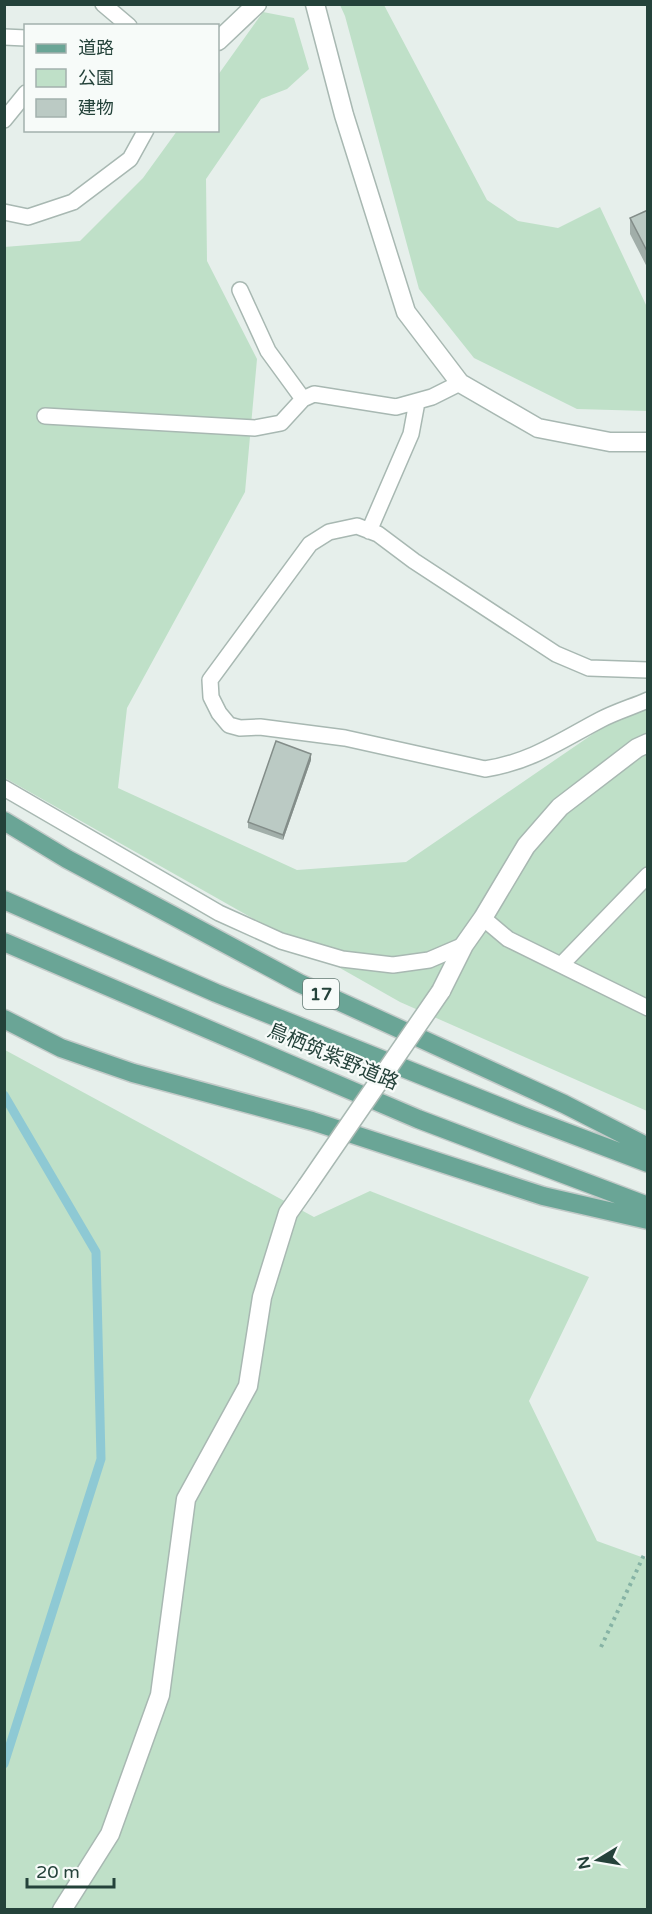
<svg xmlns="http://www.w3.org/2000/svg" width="652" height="1914" viewBox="0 0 652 1914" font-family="'Varela Round','Noto Sans JP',sans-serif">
<rect width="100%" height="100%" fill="#e6efeb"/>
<path fill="#bfe0c8" d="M340,5H384L487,200L518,221L558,228L600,207L647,307V411L577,409L474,358L419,289L345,16Z
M263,12L294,18L309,69L287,89L261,99L206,179L207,261L257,359L245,492L127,708L118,788L297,870L406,862L647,697V1111L400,1002L5,778L4,247L80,241L143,178L177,131L218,130V75Z
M5,1050L314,1217L370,1191L589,1277L529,1401L597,1541L647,1559V1909H5Z"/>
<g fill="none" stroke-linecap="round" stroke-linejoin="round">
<path stroke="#8ec9d4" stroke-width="9" d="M4,1095L96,1252L101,1459L4,1764"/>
<g stroke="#a8b8b2" stroke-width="18">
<path id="lane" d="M103,4L129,26
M4,37L26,38
M4,120L26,93
M4,212L28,217L73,202L130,159L146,130
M240,290L268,351L303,399
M45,416L255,428L281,423L303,399L314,394L396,407L432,397L460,383
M369,531L411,434L417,402
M648,670L589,668L556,654L414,561L378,534L357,526L329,532L310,544L210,680L211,697L219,713L229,725L240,728L260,727L345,738L485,769C531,762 560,741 600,720C615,712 632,707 648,700
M4,788L219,913L281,941L342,959L393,965L429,960L464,945
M483,918L508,939L648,1008
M561,965L648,875"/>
</g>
<g stroke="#a8b8b2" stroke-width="21">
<path id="street" d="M315,4L344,115L406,312L460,383L538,428L610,442H648
M218,41L257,4
M441,991L464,945L483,918L526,846L560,807L637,748L648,743
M62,1910L110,1834L160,1695L186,1499L248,1386L262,1297L288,1213L307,1186"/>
</g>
<g stroke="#c2cac8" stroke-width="21">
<path id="primary" d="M4,821L67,859L299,983L564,1104L648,1147
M4,900L216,993L523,1116L648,1163
M4,942L418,1119L648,1206
M4,1019L61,1048L133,1073L312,1121L543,1196L648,1220"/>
</g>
<path stroke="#86b3a5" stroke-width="4" stroke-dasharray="3 4.5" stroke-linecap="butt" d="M601,1647L644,1555L648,1553"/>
<use href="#lane" stroke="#fff" stroke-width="15"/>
<use href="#street" stroke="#fff" stroke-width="18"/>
<use href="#primary" stroke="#6aa596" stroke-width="18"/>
<g stroke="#a8b8b2" stroke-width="21" stroke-linecap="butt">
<path id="street-bridge" d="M307,1186L441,991"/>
</g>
<use href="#street-bridge" stroke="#fff" stroke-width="18"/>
</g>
<path fill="#a1aea9" d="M648,210V269L630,234V218Z
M311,760L283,840L248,828V822Z"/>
<path fill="#838d89" d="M311,754V760L283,840V835Z"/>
<path fill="#bbcac4" stroke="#838d89" stroke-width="1.5" d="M648,210V253L630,218Z
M276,741L311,754L283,835L248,822Z"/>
<g text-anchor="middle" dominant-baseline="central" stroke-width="4.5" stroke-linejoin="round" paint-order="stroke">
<rect fill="#f7fbf9" stroke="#637a73" stroke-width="1.5" x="303" y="979" width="36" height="30" rx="4.5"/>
<g font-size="18" font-weight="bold" fill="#24423a">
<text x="321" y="994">17</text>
</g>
<g font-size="20" fill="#24423a" stroke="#f7fbf9">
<text transform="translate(333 1057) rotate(23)">鳥栖筑紫野道路</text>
</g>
</g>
<rect width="652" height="1914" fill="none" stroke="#24423a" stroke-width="12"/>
<rect x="24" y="24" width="195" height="108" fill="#f7fbf9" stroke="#a3b1ad" stroke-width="1.5"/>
<rect x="36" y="44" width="30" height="9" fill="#6aa596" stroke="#a3b1ad" stroke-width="1.5"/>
<text x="78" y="54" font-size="18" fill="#24423a">道路</text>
<rect x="36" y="69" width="30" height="18" fill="#bfe0c8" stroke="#a3b1ad" stroke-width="1.5"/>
<text x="78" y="84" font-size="18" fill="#24423a">公園</text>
<rect x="36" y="99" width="30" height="18" fill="#bbcac4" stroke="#a3b1ad" stroke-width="1.5"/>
<text x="78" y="114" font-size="18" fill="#24423a">建物</text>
<g transform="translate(598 1860) rotate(259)" stroke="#f7fbf9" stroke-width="4.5" paint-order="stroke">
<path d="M0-4.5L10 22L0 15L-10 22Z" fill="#24423a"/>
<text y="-9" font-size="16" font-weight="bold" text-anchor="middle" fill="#24423a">N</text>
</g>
<path d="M27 1878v9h87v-9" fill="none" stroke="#24423a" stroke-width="3"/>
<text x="36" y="1878" font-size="18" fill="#24423a" stroke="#f7fbf9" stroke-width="4.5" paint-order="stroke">20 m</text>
</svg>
